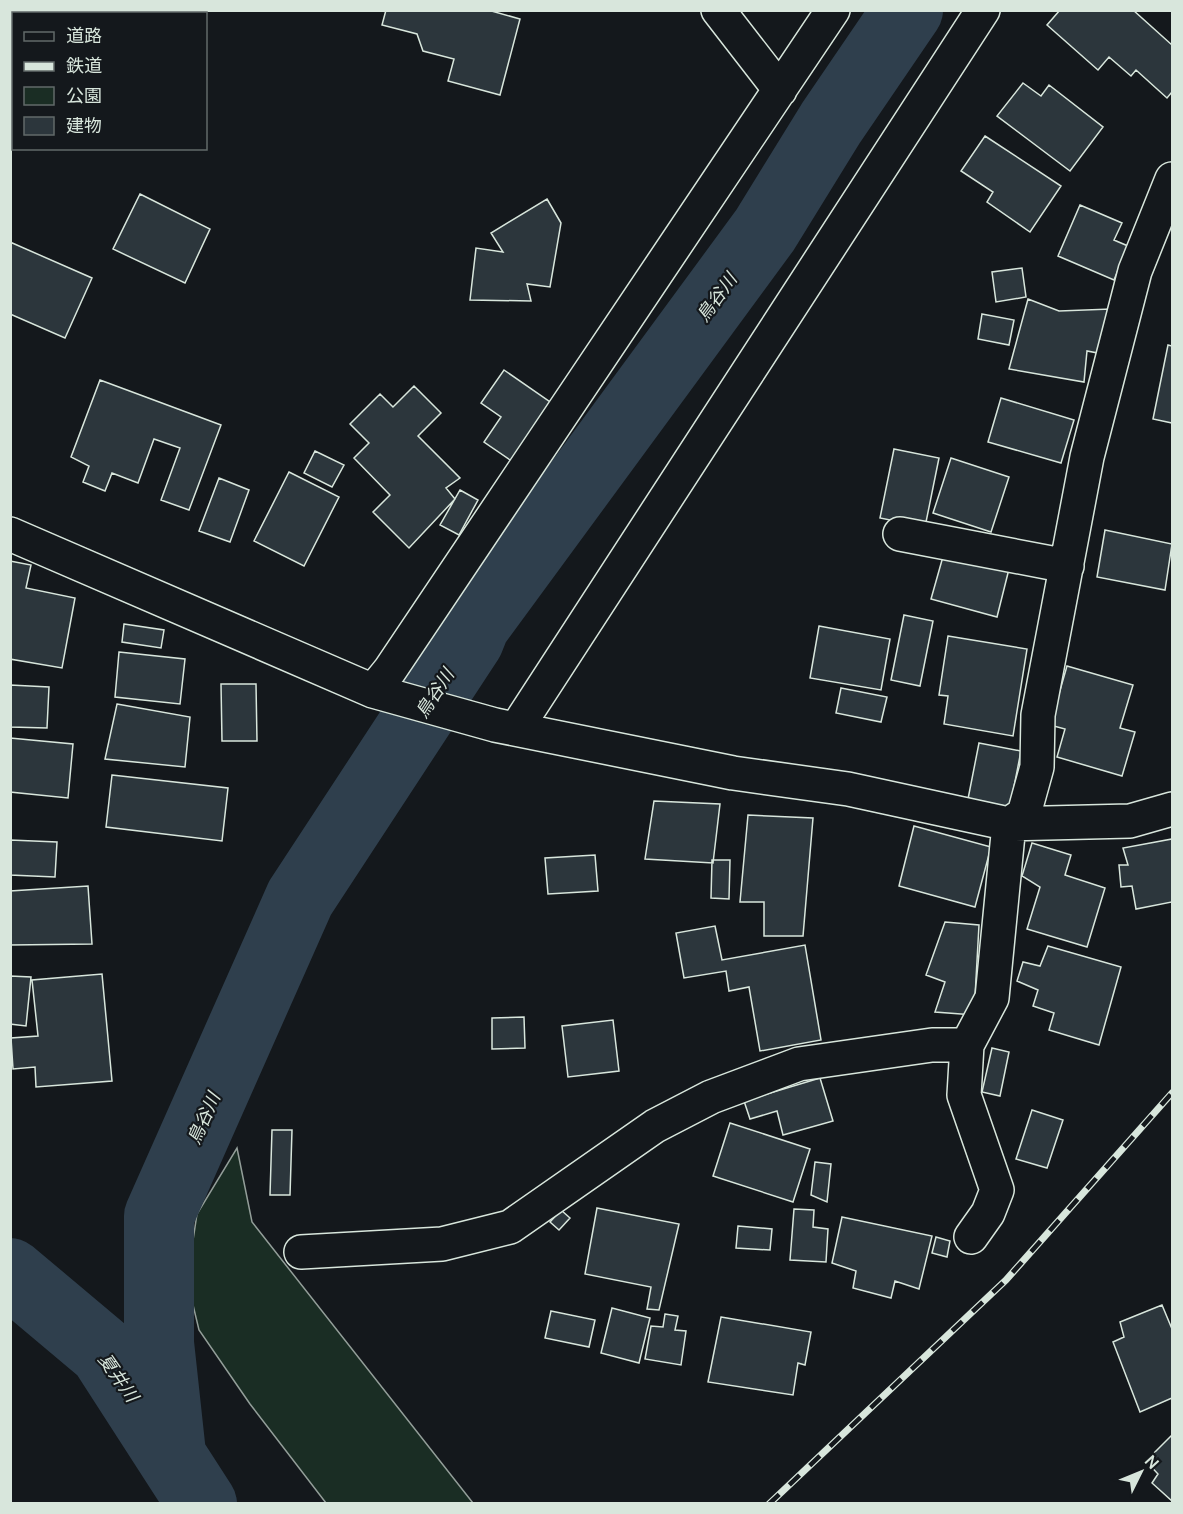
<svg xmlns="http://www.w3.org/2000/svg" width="1183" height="1514" viewBox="0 0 1183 1514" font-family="Manrope,'Noto Sans JP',sans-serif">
<rect width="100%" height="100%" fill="#14181c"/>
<path fill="#1a2d24" stroke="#939e99" stroke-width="1.5" d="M237,1148L252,1222L473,1503H326L250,1404L199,1330L187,1280L197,1214Z"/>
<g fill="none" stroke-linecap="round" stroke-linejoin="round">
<path stroke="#2f3f4d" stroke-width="70" d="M10,1273L104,1352L202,1504
M171,1454L159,1343V1216L300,898L469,640L475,625L765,230L831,123L908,10"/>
</g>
<path fill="#2c363c" stroke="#d8e6dc" stroke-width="1.5" d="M32,10H68L67,14H31Z
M386,10H488L520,19L500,95L448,81L454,59L423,51L417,34L382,25Z
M1060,10H1133L1172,45V92L1167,98L1136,70L1131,76L1109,57L1098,70L1047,25Z
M1023,83L1041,96L1049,85L1103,127L1070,171L997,116Z
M985,136L1061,186L1030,232L987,202L993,192L961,171Z
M140,194L210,229L185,283L113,249Z
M547,199L561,223L550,287L527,284L531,301L470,300L476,248L503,252L491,233Z
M1080,205L1122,223L1114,240L1128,246L1114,280L1058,256Z
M10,242L92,278L65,338L10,314Z
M1022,268L1026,297L996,302L992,272Z
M1028,299L1059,311L1111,309L1103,354L1087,351L1084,382L1009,369Z
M982,314L1014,320L1009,345L978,339Z
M1168,345L1172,346V423L1153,419Z
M504,370L553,404L513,462L484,442L501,417L481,403Z
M100,380L221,425L189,510L161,500L180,448L154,439L138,483L112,473L105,491L83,482L89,466L71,457Z
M414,386L441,413L418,436L460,478L446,488L455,499L409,548L373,512L390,495L354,458L369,443L350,424L380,394L393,407Z
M1001,398L1074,420L1061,463L988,442Z
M894,449L939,458L925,527L880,518Z
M315,451L344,465L332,487L304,473Z
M951,458L1009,477L991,532L933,513Z
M289,472L339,497L304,566L254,541Z
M219,478L249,490L230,542L199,531Z
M460,490L478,500L459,535L440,525Z
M1105,530L1172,544L1165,590L1097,577Z
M944,553L1009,569L997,617L931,599Z
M10,561L31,565L26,588L75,598L62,668L10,659Z
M904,615L933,621L920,686L891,680Z
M124,624L164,630L161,648L122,642Z
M819,626L890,639L881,690L810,678Z
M948,636L1027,649L1013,736L944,724L948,696L939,695Z
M119,652L185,659L180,704L115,697Z
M1067,666L1133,685L1120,728L1135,732L1122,776L1057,757L1065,729L1050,725Z
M221,684H256L257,741H222Z
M10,685L49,687L47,728L10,727Z
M841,688L887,697L881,722L836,713Z
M117,704L190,717L185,767L105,759Z
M10,738L73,744L68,798L10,792Z
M979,743L1021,751L1010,807L968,799Z
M112,775L228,788L222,841L106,827Z
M654,801L720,804L713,863L645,859Z
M748,815L813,818L803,936H764V902H740Z
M914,826L991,847L975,907L899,886Z
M1172,839V902L1136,909L1132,886L1121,887L1119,865H1128L1123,848Z
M10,840L57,842L55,877L10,875Z
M1032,843L1071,855L1065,875L1105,888L1087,947L1027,929L1040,887L1022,876Z
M595,855L598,891L548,894L545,858Z
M712,860H730L729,899L711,898Z
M88,886L92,944L10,945V891Z
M945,922L979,925L974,1015L935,1012L945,982L926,975Z
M715,926L722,960L805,945L821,1040L760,1051L749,987L729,991L726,971L684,978L676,933Z
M1048,946L1121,967L1099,1045L1049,1030L1054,1013L1033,1006L1038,990L1017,981L1023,962L1040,966Z
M102,974L112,1081L36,1087L35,1067L13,1069L11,1038L38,1036L32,980Z
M10,976L31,977L26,1026L10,1024Z
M524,1017L525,1048L492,1049V1018Z
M613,1020L619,1071L568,1077L562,1026Z
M992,1048L1009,1052L1000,1096L982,1092Z
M820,1078L833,1121L783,1135L777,1111L750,1119L744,1101Z
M1032,1110L1063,1120L1047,1168L1016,1159Z
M730,1123L810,1149L793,1202L713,1176Z
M272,1130H292L290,1195H270Z
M815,1162L831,1164L827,1202L811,1195Z
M597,1208L679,1224L659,1310L647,1309L651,1287L585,1274Z
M794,1209L814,1210L813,1227L828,1229L826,1262L790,1260Z
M561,1210L570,1218L559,1230L550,1222Z
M842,1217L932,1236L919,1289L895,1281L891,1298L853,1288L856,1271L832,1263Z
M738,1226L772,1229L770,1250L736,1248Z
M936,1237L950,1241L947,1257L932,1253Z
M1162,1305L1172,1329V1398L1140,1412L1113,1342L1124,1337L1120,1322Z
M612,1308L650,1318L639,1363L601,1353Z
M551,1311L595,1320L589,1347L545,1338Z
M665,1314L678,1316L675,1330L686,1331L681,1365L645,1359L651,1326L663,1327Z
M721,1317L811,1332L805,1365L798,1363L793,1395L708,1382Z
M1172,1435V1501L1152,1483L1158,1474L1146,1461Z"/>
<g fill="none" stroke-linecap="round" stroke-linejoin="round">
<g stroke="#d8e6dc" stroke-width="36">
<path id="minor" d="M718,10L780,90
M10,534L373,691L495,725L733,773L848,789L1009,824L1130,821L1172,809
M900,534L1067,566
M373,691L390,670L833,10
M516,729L983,10
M1009,824L1024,814L1037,767L1038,715L1087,457L1135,271L1172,179
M971,1237L988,1213L997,1190L964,1095L967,1045L992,998L1009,824
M301,1252L442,1244L510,1227L655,1126L711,1097L799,1064L932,1045H967"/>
</g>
<use href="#minor" stroke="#14181c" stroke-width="33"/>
<g stroke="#d8e6dc" stroke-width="7">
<path id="rail" d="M769,1504L1006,1280L1172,1093"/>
</g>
<use href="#rail" stroke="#14181c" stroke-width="4.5" stroke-dasharray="14" stroke-linecap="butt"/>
</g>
<g text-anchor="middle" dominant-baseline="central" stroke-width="4.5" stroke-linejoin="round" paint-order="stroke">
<g font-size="18" font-style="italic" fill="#d8e6dc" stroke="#14181c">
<text transform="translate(716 297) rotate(-54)">鳥谷川</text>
<text transform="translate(434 693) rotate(-57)">鳥谷川</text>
<text transform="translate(203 1118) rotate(-66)">鳥谷川</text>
<text transform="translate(119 1377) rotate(55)">夏井川</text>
</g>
</g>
<rect width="1183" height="1514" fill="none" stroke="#d8e6dc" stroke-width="24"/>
<rect x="12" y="12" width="195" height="138" fill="#14181c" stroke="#626a69" stroke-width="1.5"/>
<rect x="24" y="32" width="30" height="9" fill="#14181c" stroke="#626a69" stroke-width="1.5"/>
<text x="66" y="42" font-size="18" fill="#d8e6dc">道路</text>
<rect x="24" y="62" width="30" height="9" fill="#d8e6dc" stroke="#626a69" stroke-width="1.5"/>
<text x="66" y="72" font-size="18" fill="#d8e6dc">鉄道</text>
<rect x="24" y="87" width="30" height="18" fill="#1a2d24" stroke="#626a69" stroke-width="1.5"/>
<text x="66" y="102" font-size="18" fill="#d8e6dc">公園</text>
<rect x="24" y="117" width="30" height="18" fill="#2c363c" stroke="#626a69" stroke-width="1.5"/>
<text x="66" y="132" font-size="18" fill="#d8e6dc">建物</text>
<g transform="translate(1141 1472) rotate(47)" stroke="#14181c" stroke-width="4.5" paint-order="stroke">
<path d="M0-4.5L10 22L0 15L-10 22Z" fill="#d8e6dc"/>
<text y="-9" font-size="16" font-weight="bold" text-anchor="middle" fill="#d8e6dc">N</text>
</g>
</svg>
